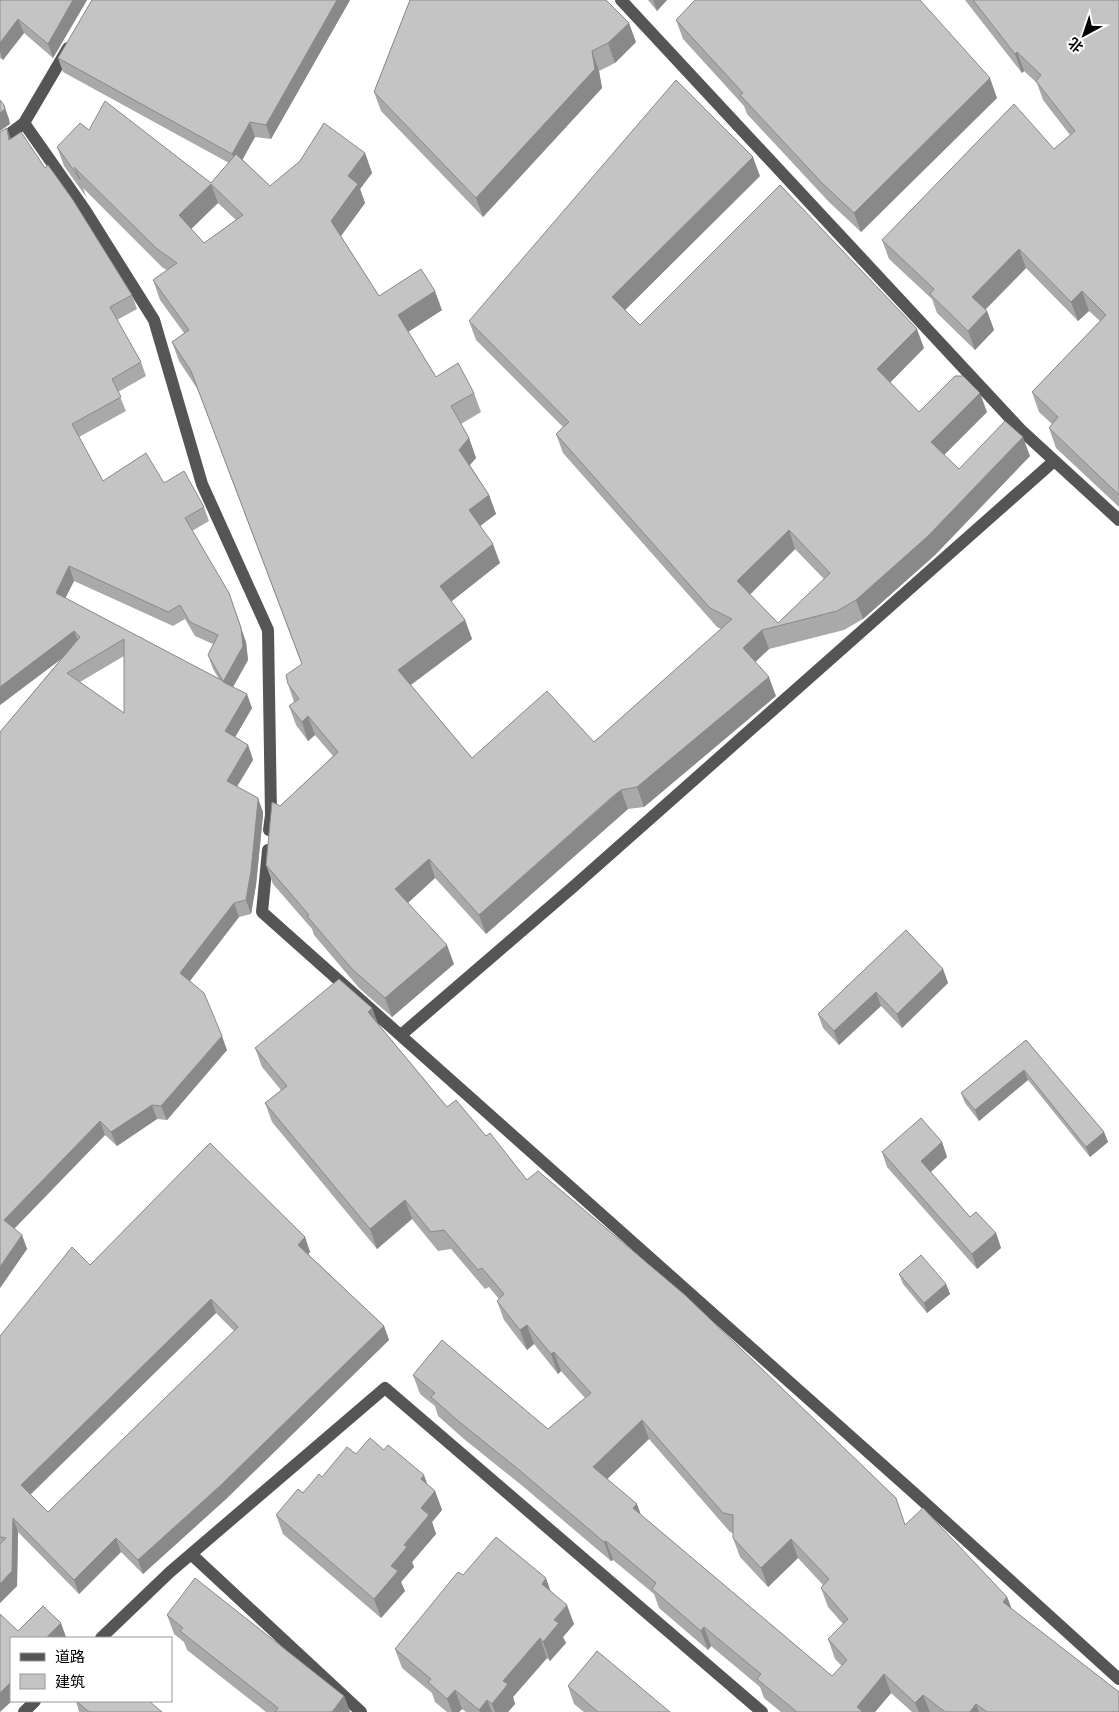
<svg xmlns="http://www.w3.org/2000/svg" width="1119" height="1712" viewBox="0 0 1119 1712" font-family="'DejaVu Sans','Noto Sans SC',sans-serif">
<rect width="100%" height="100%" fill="#fff"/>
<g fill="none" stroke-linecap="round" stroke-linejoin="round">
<path stroke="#555" stroke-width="12" d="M621,0L1022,431L1119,520
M24,123L85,210L154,320L202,484L268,630L271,815L269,830
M0,141L24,123L68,48
M268,850L262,912L914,1493L1119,1679
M400,1033L401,1035L573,887L1054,461
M191,1554L361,1712
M101,1638L170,1572L385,1388L762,1712
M24,1712L35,1701"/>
</g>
<path fill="#a9a9a9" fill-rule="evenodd" d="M0,0H87L53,58L24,33L3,60L0,58Z
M92,0H350L271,139L255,137L242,159L270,186L365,153L372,173L360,189L365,203L341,236L379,296L442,310L408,332L436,377L474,393L481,412L461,424L469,438L476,458L470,465L489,495L496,514L480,526L500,563L451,601L465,620L472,639L411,685L472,758L594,742L721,629L717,627L563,453L556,434L563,427L476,340L469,321L760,176L625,310L640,325L924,348L890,382L919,412H987L944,455L959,469L1030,456L935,555L863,619L844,630L769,649L755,662L776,696L644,807L628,809L619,817L486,934L435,878L408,903L454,964L392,1017L359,988L314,935L312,929L273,884L266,865L280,806L333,756L315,735L308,741L296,725L289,706L294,702L288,684L302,665L198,390L179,361L172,342L184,333L160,300L153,280L167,270L163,268L83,188L87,198L64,166L57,147L89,130L211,183L229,163L63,72L58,58ZM218,203L236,220L204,243L191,229ZM795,549L824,579L778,623L750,595Z
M410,0L636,42L615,63L599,71L602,88L483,217L381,111L374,92Z
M648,0H667L657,11Z
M965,0H1119V507L1056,448L1049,428L1052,424L1039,412L1032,392L1100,321L1089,311L1078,321L1026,268L985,310L987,311L994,330L975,350L937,313L932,299L889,259L882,240L1054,149L1070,135L1043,100L1037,83L1024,71L1022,73Z
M676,20L997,98L861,232L829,202L747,114L744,106L683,39Z
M0,132L11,139L45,168L132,295L137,309L117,320L141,362L146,376L118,392L126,411L79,437L103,481L164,483L204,507L209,521L192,531L246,642L248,660L233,687L252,708L235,737L248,745L253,760L237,786L263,812V815L256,885L251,914L239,917L190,981L227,1050L167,1120L157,1119L117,1146L105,1135L14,1229L22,1235L27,1249L0,1288V732L62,658L0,705ZM74,581L173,626L185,619L195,636L213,644L208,655L213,669L219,679L65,598ZM124,656V713L80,682Z
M906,930L943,969L948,983L902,1028L881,1006L839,1045L823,1028L818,1014Z
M372,1008L378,1024L447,1107L486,1136L527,1180L906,1525L1007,1597L1012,1609L1119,1712H912L891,1693L875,1712H781L764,1698L760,1687L711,1646L708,1650L659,1608L654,1594L613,1560L611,1561L525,1488L464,1439L438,1416L435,1406L420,1394L413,1375L548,1429L585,1398L561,1371L558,1374L534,1344L527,1350L504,1320L497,1301L499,1299L489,1287L485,1289L451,1249L438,1251L412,1219L377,1249L272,1122L265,1103L281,1090L262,1067L255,1048ZM649,1439L730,1532L733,1533V1538L740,1557L768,1587L798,1558L823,1585L821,1588L828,1607L843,1624L828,1639L835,1659L842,1666L832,1676L641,1515L607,1479Z
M1026,1040L1104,1132L1108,1142L1090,1157L1028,1080L979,1121L965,1103L961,1093Z
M942,1142L947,1157L931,1172L970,1217L996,1233L1001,1248L977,1269L887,1167L882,1152Z
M305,1237L310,1252L308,1254L384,1326L389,1340L226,1499L143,1574L121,1552L79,1594L18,1532L17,1586L0,1603V1336L90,1265ZM216,1313L234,1331L48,1512L30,1494Z
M899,1274L946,1284L950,1294L927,1313L903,1284Z
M322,1477L428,1485L435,1491L442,1510L432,1522L436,1534L412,1562L414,1567L401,1582L405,1591L381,1618L283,1534L276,1515Z
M463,1575L552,1592L574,1624L563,1637L566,1643L550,1661L547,1658L513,1697L515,1704L508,1712H466L462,1709L459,1712H447L435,1702L432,1693L402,1668L395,1649Z
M167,1615L344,1696L350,1712H266L187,1650L184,1642L174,1634Z
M568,1686L670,1712H584L574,1704Z
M76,1701L162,1712H79Z"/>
<path fill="#898989" d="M73,0H87L53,58L48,44Z
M337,0H350L271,139L266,125Z
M653,0H667L657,11Z
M18,19L24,33L3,60L0,52V43Z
M629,23L636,42L615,63L608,43Z
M592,51L599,71L602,88L483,217L476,198Z
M1017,52L1024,71L1022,73L1015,54Z
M990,78L997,98L861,232L854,213Z
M4,105L9,119L10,124L0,131V113Z
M250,122L255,137L238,168L232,154Z
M7,128L12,142L9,140Z
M365,153L372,173L360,189L365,203L338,240L331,221L348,176Z
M753,157L760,176L619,316L612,297Z
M211,184L218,203L186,234L179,215Z
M1019,249L1026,268L979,316L972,297Z
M435,291L442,310L405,334L398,315Z
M1082,291L1089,311L1078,321L1071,302Z
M987,311L994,330L975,350L968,331Z
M917,329L924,348L884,389L877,369Z
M980,393L987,412L938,461L931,442Z
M1023,437L1030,456L935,555L863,619L856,600Z
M469,438L476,458L466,469L459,450Z
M489,495L496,514L476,529L469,510Z
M789,530L795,549L744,600L737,581Z
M493,544L500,563L447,605L440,586Z
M69,566L74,581L61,607L56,593Z
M229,593L246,642L248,660L228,696L223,682Z
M465,620L472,639L405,689L398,670Z
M762,630L769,649L750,667L743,648Z
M74,631L80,645L0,705V687Z
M769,677L776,696L644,807L637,787Z
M247,694L252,708L230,746L225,731Z
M308,716L315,735L308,741L302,722Z
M248,745L253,760L232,795L227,781Z
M621,790L628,809L486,934L479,915Z
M258,798L263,812V815L256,885L251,914L246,900Z
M429,859L435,878L402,908L395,889Z
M234,903L239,917L185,987L180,973Z
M447,945L454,964L392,1017L385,998Z
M943,969L948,983L902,1028L897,1014Z
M876,992L881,1006L839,1045L834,1031Z
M372,1008L379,1027L368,1012Z
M222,1036L227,1050L167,1120L161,1106Z
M1024,1070L1028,1080L979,1121L975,1110Z
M152,1105L157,1119L117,1146L111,1132Z
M100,1121L105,1135L9,1234L4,1220Z
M1104,1132L1108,1142L1090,1157L1086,1147Z
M942,1142L947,1157L926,1176L921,1161Z
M405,1200L412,1219L377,1249L370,1229Z
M996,1233L1001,1248L977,1269L972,1254Z
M22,1235L27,1249L0,1288V1267Z
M305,1237L310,1252L304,1259L298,1245Z
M946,1284L950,1294L927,1313L924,1303Z
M211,1299L216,1313L26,1499L21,1485Z
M527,1325L534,1344L527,1350L520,1330Z
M384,1326L389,1340L226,1499L143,1574L138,1560Z
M554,1352L561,1371L558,1374L551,1354Z
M642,1420L649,1439L600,1486L593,1467Z
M424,1475L431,1494L421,1479Z
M435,1491L442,1510L432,1522L436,1534L412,1562L414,1567L401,1582L405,1591L381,1618L374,1599L391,1566L404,1545L421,1508Z
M637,1504L644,1523L633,1508Z
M13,1518L18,1532L17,1586L0,1603V1584Z
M116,1538L121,1552L79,1594L74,1580Z
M791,1539L798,1558L768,1587L761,1568Z
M606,1541L613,1560L611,1561L604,1542Z
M546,1578L553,1598L542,1584Z
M1007,1597L1014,1616L1003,1602Z
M567,1605L574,1624L563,1637L566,1643L550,1661L543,1642L554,1620Z
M61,1623L66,1637L65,1638H46Z
M704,1627L711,1646L708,1650L701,1631Z
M540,1638L547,1658L513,1697L515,1704L508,1712H495L492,1704L503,1681Z
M884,1674L891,1693L875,1712H859L857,1707Z
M11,1682V1701H12L0,1712V1693Z
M455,1690L462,1709L459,1712H452L447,1699Z
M923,1695L930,1712H919L915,1703Z
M344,1696L350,1712H332Z
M487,1700L492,1712H480L479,1710Z
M976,1704L979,1712H970Z"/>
<path fill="#c4c4c4" stroke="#898989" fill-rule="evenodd" d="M0,0H73L48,44L18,19L0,43Z
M92,0H337L266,125L250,122L232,154L58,58Z
M410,0H606L629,23L608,43L592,51L595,69L476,198L374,92Z
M695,0H920L990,78L854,213L822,183L740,95L743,93L676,20Z
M973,0H1119V495L1049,428L1058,417L1032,392L1106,315L1082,291L1071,302L1019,249L972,297L987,311L968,331L930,294L934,289L882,240L1014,104L1054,149L1075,131L1036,81L1041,75L1017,52L1015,54Z
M676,80L753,157L612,297L640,325L780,185L917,329L877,369L919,412L955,376H963L980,393L931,442L959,469L1005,421L1023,437L928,536L856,600L837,611L762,630L743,648L769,677L637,787L621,790L612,797L479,915L429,859L395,889L447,945L385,998L352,969L307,916L309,915L266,865L272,802L280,806L338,752L308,716L302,722L289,706L299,699L288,684L286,675L302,664L191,371L172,342L189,330L153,280L177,263L156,248L74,167L80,179L57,147L80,123L89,130L105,101L211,183L236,154L270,186L300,161L324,123L365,153L348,176L358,184L331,221L379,296L421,269L435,291L398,315L436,377L458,363L474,393L451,406L469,438L459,450L489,495L469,510L493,544L440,586L465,620L398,670L472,758L547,691L594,742L732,619L710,608L556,434L569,422L469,321ZM211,184L243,215L204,243L179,215ZM789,530L830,573L778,623L737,581Z
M0,100L4,105L5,109L0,113Z
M7,128L9,140L21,132L45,168L48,165L73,200L132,295L110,307L141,362L112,379L121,397L72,424L103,481L146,453L164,483L184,471L204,507L185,518L229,593L241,628L243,646L223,682L247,694L225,731L248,745L227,781L258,798V801L251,871L246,900L234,903L180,973L204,993L222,1036L161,1106L152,1105L111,1132L100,1121L4,1220L22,1235L0,1267V732L80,637L74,631L0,687V132ZM69,566L168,612L180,605L190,622L218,635L208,655L223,681L56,593ZM124,639V713L67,673Z
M906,930L943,969L897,1014L876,992L834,1031L818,1014Z
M339,979L372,1008L368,1012L447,1107L456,1100L486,1136L490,1133L527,1180L538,1171L685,1295L896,1498L905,1525L923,1508L1007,1597L1003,1602L1119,1692V1712H987L976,1704L970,1712H945L923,1695L915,1703L884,1674L857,1707L863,1712H797L757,1679L761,1674L704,1627L701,1631L652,1589L656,1583L606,1541L604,1542L518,1469L457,1420L431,1397L435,1393L413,1375L442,1340L548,1429L591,1393L554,1352L551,1354L527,1325L520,1330L497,1301L504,1294L482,1268L478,1270L444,1230L431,1232L405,1200L370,1229L265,1103L287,1086L255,1048ZM642,1420L723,1513L733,1515V1538L761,1568L791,1539L829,1579L821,1588L848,1619L828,1639L847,1660L832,1676L633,1508L637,1504L593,1467Z
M1026,1040L1104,1132L1086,1147L1024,1070L975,1110L961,1093Z
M921,1118L942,1142L921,1161L970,1217L976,1212L996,1233L972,1254L882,1152Z
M210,1143L305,1237L298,1245L384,1326L221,1485L138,1560L116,1538L74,1580L13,1518L12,1571L0,1584V1544L6,1538L0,1537V1336L72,1247L90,1265ZM211,1299L238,1327L48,1512L21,1485Z
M921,1255L946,1284L924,1303L899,1274Z
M370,1438L384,1450L388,1445L424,1475L421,1479L435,1491L421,1508L429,1515L404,1545L407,1547L391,1566L398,1571L374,1599L276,1515L298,1489L303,1493L319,1474L322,1477L347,1447L356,1454Z
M496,1537L546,1578L542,1584L567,1605L554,1620L559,1623L543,1642L540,1638L503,1681L508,1684L492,1704L487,1700L479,1710L455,1690L447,1699L428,1682L431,1679L395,1649L458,1572L463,1575Z
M195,1578L344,1696L332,1712H275L278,1708L180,1631L183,1628L167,1615Z
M43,1606L61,1623L46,1638H11V1682L0,1693V1614L18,1631Z
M597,1651L670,1712H598L568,1686Z
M76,1701H149L162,1712H89Z"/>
<rect x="10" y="1637" width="162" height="65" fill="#ffffff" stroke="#999999"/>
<rect x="20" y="1653" width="25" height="8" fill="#555555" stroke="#999999"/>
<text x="55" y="1662" font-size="15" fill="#000000">道路</text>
<rect x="20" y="1674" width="25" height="15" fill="#c4c4c4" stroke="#999999"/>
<text x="55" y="1687" font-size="15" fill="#000000">建筑</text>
<g transform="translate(1084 35) rotate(220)" stroke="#ffffff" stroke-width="4" paint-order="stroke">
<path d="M0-4L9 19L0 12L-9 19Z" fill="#000000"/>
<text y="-8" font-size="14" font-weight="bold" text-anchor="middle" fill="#000000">北</text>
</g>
</svg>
